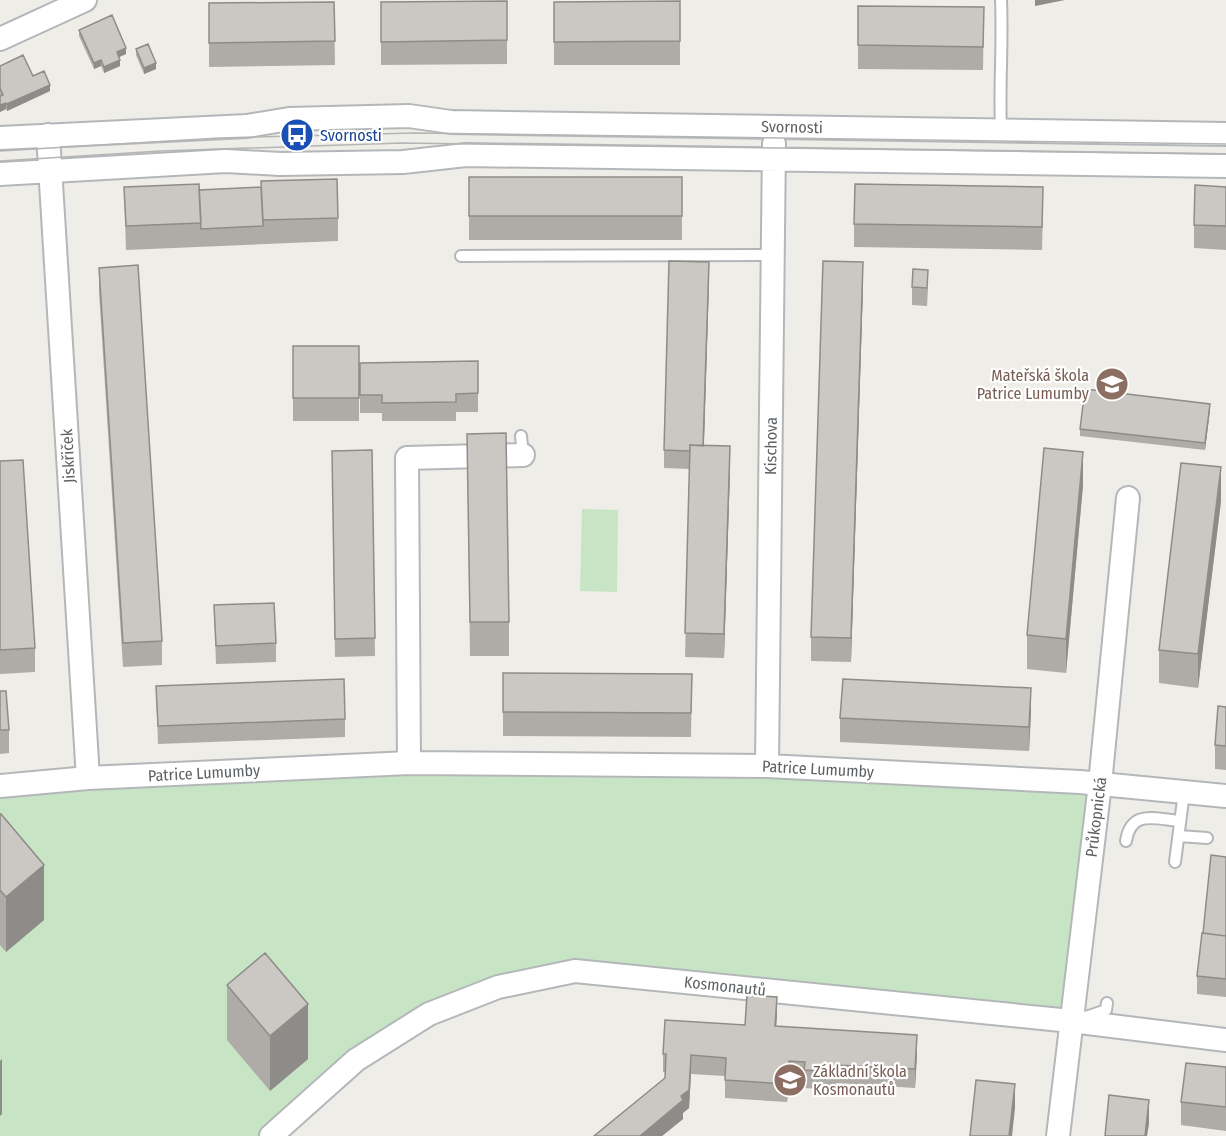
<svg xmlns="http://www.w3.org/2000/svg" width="1226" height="1136" viewBox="0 0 1226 1136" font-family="'Fira Sans Condensed',sans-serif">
<rect width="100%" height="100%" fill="#efede7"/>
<path fill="#c7e4c5" d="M582,509L618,510L617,592L580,591Z
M405,763L1100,784L1071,1021L575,971L429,1014L270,1136H0V786Z"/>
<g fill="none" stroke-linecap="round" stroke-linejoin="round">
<g stroke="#b4b7ba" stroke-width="14">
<path id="service" d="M1001,130C999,87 1003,44 1001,0
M461,256L773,255
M521,436L523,455
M1179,836L1207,838
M1126,841C1131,809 1155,819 1180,821
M1175,862L1184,792
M1086,1017L1106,1010L1107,1003"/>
</g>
<g stroke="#b4b7ba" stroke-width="26">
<path id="minor" d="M0,39L85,0
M48,135L88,778
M0,138L247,126L289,119L409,116L451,122L1226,134
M0,174L226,161L280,164L403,162L466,155L1226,166
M409,763L407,458L523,455
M767,766L774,144
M0,786L88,778L409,763L767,766L1080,782L1226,796
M271,1136L356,1060L429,1014L498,987L575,971L1071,1021L1226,1040
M1058,1136L1100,784L1128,498"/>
</g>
<use href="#service" stroke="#fff" stroke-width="10"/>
<use href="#minor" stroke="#fff" stroke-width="22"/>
<path stroke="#b4b5b5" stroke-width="1.5" d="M0,151L219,138L414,133L1226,144
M0,161L161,151L402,143L1226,154"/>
</g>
<path fill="#afaca8" d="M507,1V64L381,65V2Z
M680,1V65H554V2Z
M334,2L335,65L209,67V3Z
M858,6L984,7L983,70L858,69Z
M79,30L126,54L119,57L120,66L104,73L101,66L94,69L79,36Z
M136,49L156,69L144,74L136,55Z
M0,66L33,76L50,91L7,111L6,109L0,112Z
M469,177H682V240H469Z
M124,187L338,218V241L126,250Z
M1226,187V250L1194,248V225Z
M1043,211L1042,250L854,247V224Z
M99,268L162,641V665L123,667L99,292Z
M709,281L704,446L730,470L724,658L685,657L690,469L664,468V450Z
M863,286L851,662L811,661V637Z
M912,287L928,288L927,306L912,305Z
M293,346H359V421H293Z
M478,361V412H456V421H382V413H360V363Z
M1210,410L1205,450L1080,436V429Z
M467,434L509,622V656H470Z
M372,450L375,656L335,657L332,451Z
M0,461L35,648V672L0,674Z
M1083,485L1066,673L1027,669V635Z
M1221,501L1198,688L1159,683V650Z
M214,605L276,643V662L216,664Z
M503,673L692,674L691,737L503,736Z
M156,686L345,719V737L158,744Z
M0,691L9,730V753L0,754Z
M1226,707V770L1215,769V745Z
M1031,712L1029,751L840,742V718Z
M0,814L44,920L6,952L0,945Z
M1226,857V997L1197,994V976L1203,933Z
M227,985L308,1059L270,1091L227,1040Z
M777,1015L776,1026L917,1054L915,1088L836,1083L835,1090L804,1088V1081L789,1080L787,1102L725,1098V1076L691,1074L689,1108L683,1113V1119L662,1136H594L665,1078V1072H663V1054L745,1025Z
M1226,1067V1131L1181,1125V1102Z"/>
<path fill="#8e8c88" d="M1035,0H1065L1035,6Z
M126,48V54L117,58V52Z
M101,60V66L94,69V63Z
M120,60V66L104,73V67Z
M156,63V69L144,74V68Z
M50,85V91L7,111V104Z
M6,103V109L0,112V105Z
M709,262V281L703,469V451Z
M863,262V286L851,662V638Z
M1210,404V410L1205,450V443Z
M730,446V470L724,658V634Z
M1083,452V485L1066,673V639Z
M1221,467V501L1198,688V654Z
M1031,688V712L1029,751V727Z
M44,865V920L6,952V897Z
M777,997V1015L775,1045V1026Z
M308,1004V1059L270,1091V1036Z
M917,1035V1054L915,1088V1069Z
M691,1055V1074L689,1108L683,1113V1119L662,1136H640L681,1096Z
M2,1059V1114L0,1116V1061Z
M789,1061V1080L787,1102V1084Z
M1015,1084V1108L1012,1136H1009Z
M1149,1100V1124L1147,1136H1145Z"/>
<path fill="#cbc8c3" stroke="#8e8c88" stroke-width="1.5" d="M507,1V40L381,42V2Z
M680,1V41L554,42V2Z
M334,2L335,41L209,43V3Z
M858,6L984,7L983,47L858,45Z
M112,15L126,48L117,52L120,60L104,67L101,60L94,63L79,30Z
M148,44L156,63L144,68L136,49Z
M23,55L33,76L44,71L50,85L7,104L6,103L0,105V96L3,95L0,88V66Z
M469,177H682V216H469Z
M337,179L338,218L263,220L261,181Z
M199,184L201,223L126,226L124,187Z
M855,184L1043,187L1042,227L854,224Z
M1195,185L1226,187V226L1194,225Z
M261,187L263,226L201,229L199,190Z
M669,261L709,262L703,446L690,445V451L664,450Z
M823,261L863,262L851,638L811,637Z
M138,265L162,641L123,643L99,268Z
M913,269L928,270L927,288L912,287Z
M293,346H359V398H293Z
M478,361V393L456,394V402L382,403V395H360V363Z
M1085,389L1210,404L1205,443L1080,429Z
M506,433L509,622H470L467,434Z
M690,445L730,446L724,634L685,633Z
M1044,448L1083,452L1066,639L1027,635Z
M372,450L375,638L335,639L332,451Z
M23,460L35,648L0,650V461Z
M1181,463L1221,467L1198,654L1159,650Z
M274,603L276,643L216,646L214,605Z
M503,673L692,674L691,713L503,712Z
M344,679L345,719L158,726L156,686Z
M843,679L1031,688L1029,727L840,718Z
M0,691H6L9,730H0Z
M1218,706L1226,707V746L1215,745Z
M0,814H1L44,865L6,897L0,890Z
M1211,855L1226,857V936L1203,933Z
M1202,933L1226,936V979L1197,976Z
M265,953L308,1004L270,1036L227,985Z
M747,995L777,997L775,1026L917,1035L915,1069L836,1065L835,1072L804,1070L805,1062L789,1061L787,1084L725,1080L726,1058L691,1055L689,1090L681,1096L683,1100L640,1136H594L665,1078L666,1054H663L665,1020L745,1025Z
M1186,1063L1226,1067V1107L1181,1102Z
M976,1080L1015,1084L1009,1136H970Z
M1109,1095L1149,1100L1145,1136H1105Z"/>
<defs>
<g id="bus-disc" transform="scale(1.725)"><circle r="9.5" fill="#1a4fb4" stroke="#fff"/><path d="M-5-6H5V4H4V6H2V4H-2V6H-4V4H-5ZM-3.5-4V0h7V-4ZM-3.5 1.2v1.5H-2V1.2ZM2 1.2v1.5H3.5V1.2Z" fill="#fff"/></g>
<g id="school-disc" transform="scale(1.725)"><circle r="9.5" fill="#8d6e63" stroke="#fff"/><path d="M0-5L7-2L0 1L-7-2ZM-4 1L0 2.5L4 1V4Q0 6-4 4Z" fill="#fff"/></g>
</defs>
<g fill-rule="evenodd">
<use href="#bus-disc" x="297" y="135"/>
<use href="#school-disc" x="1112" y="384"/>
<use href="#school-disc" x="790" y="1080"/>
</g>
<g text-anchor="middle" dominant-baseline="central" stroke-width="4.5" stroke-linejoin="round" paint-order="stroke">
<g font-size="16" fill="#5e6265" stroke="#fff">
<text transform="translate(792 127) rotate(1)">Svornosti</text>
<text transform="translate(771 446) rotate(-89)">Kischova</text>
<text transform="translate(68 456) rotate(-93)">Jiskřiček</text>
<text transform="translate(818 769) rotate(3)">Patrice Lumumby</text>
<text transform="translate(204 773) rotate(-3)">Patrice Lumumby</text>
<text transform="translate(1096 817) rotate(-83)">Průkopnická</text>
<text transform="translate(725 986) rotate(6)">Kosmonautů</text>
</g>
<g font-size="16" fill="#164399" stroke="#fff" text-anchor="start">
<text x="320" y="135">Svornosti</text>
</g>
<g font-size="16" fill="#785e54" stroke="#fff" text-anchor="end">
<text x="1089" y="375">Mateřská škola<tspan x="1089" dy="18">Patrice Lumumby</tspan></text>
<text x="813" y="1071" text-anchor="start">Základní škola<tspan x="813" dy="18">Kosmonautů</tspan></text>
</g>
</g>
</svg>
